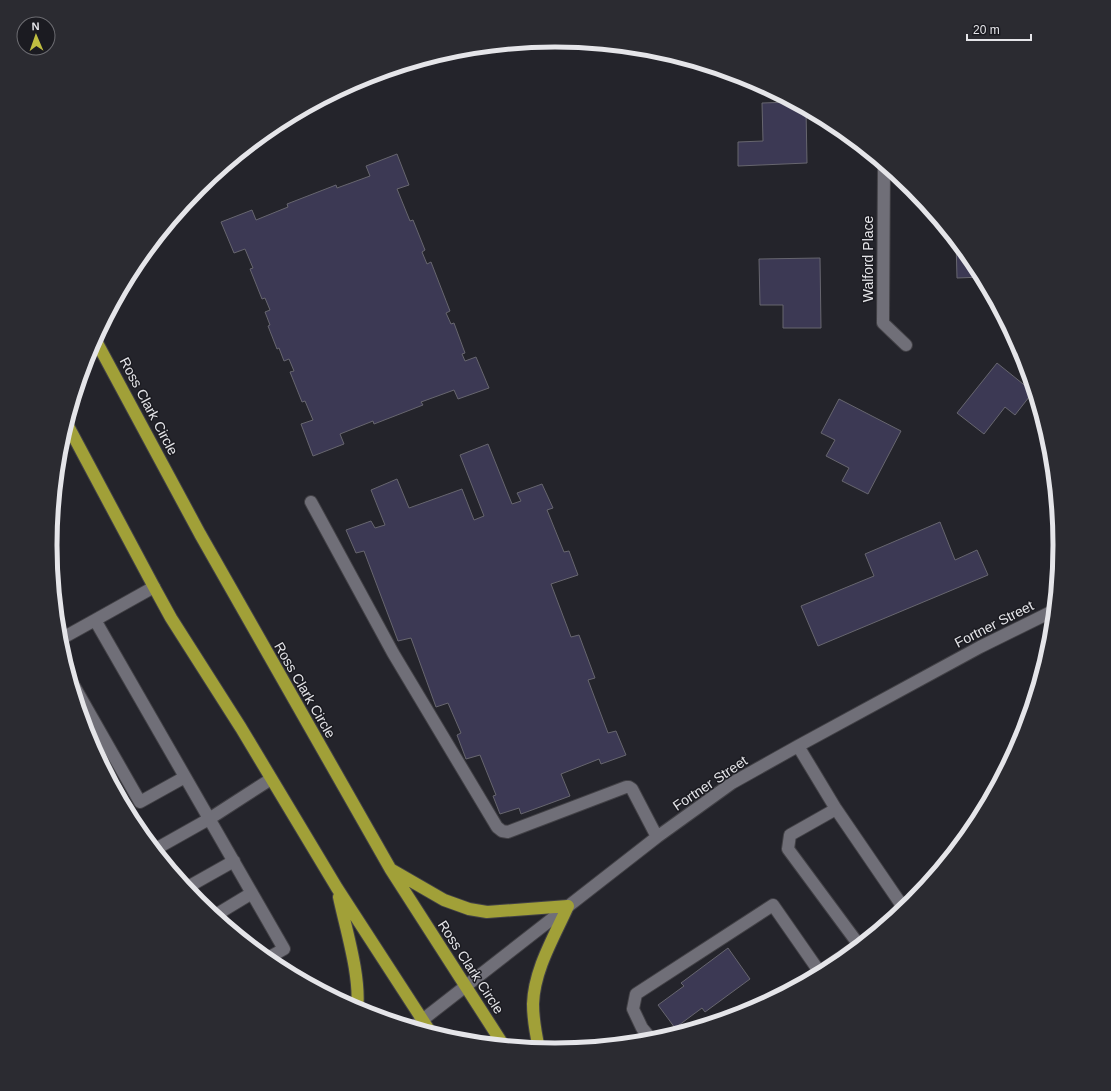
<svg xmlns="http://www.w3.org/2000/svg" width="1111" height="1091" viewBox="0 0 1111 1091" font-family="Helvetica,sans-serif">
<rect width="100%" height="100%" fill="#24242b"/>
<path fill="#3c3954" stroke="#67666f" d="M792,102L806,109L807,163L738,166V142L763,141L762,103Z
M397,154L409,185L397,189L410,221L413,220L425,250L422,252L427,264L431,262L450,311L446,313L451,324L454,323L465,353L462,354L465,361L476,357L489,388L458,399L454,390L421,402L423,405L374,424L373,421L340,434L344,444L313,456L301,424L313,420L305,401L302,402L290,372L294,371L289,359L284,361L279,348L277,349L268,326L270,325L265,312L270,310L265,298L262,299L250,269L253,268L245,249L234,253L221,222L252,210L256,220L288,207L287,204L336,185L337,188L370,176L366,166Z
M956,240L976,265L982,277L957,278Z
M820,258L821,328H783V305H760L759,259Z
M997,363L1033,392L1015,415L1005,407L984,434L957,413Z
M839,399L901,431L868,494L842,481L849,468L826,456L835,440L821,433Z
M488,444L512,504L521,501L517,493L542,484L553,508L547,510L564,552L569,551L578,575L551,584L571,637L579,635L595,678L588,680L608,733L616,731L626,755L601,764L599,759L561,774L570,796L521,814L519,808L500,814L493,796L496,795L480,755L466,759L457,735L461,733L448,703L436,707L411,638L398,641L364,551L356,553L346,530L371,521L375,528L385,525L371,490L397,479L409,508L462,489L474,520L484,516L460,455Z
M940,522L955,560L977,550L988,575L818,646L801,606L874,576L865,554Z
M728,948L750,979L705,1012L702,1008L675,1028L658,1005L684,986L681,983Z"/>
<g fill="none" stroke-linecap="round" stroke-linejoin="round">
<g stroke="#424146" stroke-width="14">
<path id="minor" d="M884,164L883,323L906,345
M311,502L393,653L497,827L502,831L508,832L626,787H629L632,789L657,837
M154,587L95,620L284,949L266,959
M59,640L95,620
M70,679L140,802L185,777
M798,746L836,809L905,910
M161,846L209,819L271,779
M186,888L234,861
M214,916L252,893
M859,945L878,932
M802,984L859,945L788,849L790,835L836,809
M412,1028L657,837L732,783L798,746L980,647L1055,610
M653,1041L642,1028L633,1009L636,994L773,905L821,974"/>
</g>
<g stroke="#424146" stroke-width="14">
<path id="highway" d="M95,339L200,534L391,870L504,1046
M67,424L154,587L171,618L241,728L337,888L431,1033
M392,870L444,900L469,909L487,912L568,906C554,937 534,970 533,1004C533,1019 536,1035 539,1049
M339,897C346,930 361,977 357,1010"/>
</g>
<use href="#minor" stroke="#706f78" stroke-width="12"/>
<use href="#highway" stroke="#a1a038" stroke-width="12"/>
</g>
<g text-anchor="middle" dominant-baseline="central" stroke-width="3" stroke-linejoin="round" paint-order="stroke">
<g font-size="14" fill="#e5e5e9" stroke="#1b1b21">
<text transform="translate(868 259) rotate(-90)">Walford Place</text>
<text transform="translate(149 406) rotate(62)">Ross Clark Circle</text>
<text transform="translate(994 624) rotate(-27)">Fortner Street</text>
<text transform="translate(305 690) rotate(60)">Ross Clark Circle</text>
<text transform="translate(710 783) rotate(-34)">Fortner Street</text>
<text transform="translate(471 967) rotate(57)">Ross Clark Circle</text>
</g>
</g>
<path d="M0 0H1111V1091H0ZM57 545a498 498 0 1 1 996 0a498 498 0 1 1-996 0Z" fill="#2b2b31" fill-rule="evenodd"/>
<path fill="none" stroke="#e5e5e9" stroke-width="5" d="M57 545a498 498 0 1 1 996 0a498 498 0 1 1-996 0Z"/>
<g transform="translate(36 36) rotate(358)"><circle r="19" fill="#1b1b21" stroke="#6c6c71"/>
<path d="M0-3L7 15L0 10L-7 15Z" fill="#c0be41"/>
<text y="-6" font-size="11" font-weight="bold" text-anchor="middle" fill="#e5e5e9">N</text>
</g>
<path d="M967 34v6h64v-6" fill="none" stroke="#e5e5e9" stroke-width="2"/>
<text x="973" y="34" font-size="12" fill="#e5e5e9" stroke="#1b1b21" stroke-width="3" paint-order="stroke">20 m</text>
</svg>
